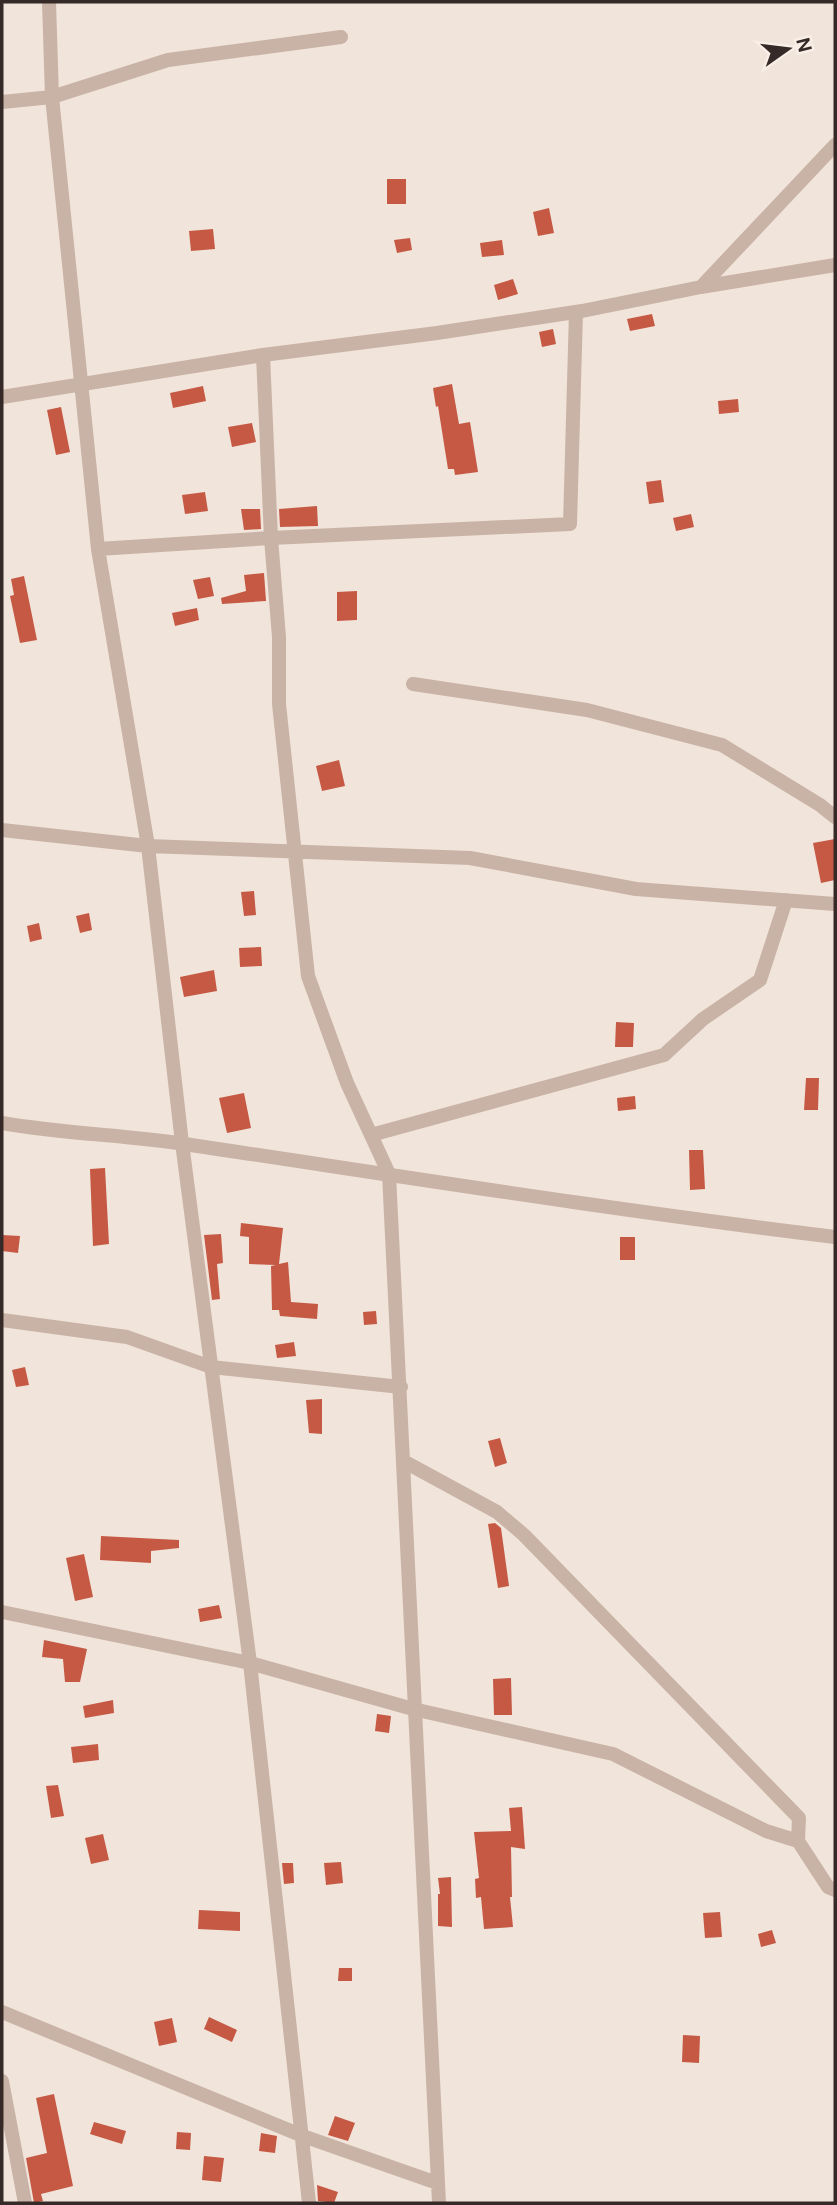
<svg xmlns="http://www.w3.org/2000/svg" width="837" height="2205" viewBox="0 0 837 2205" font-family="'DM Sans',sans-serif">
<rect width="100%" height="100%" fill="#f1e4da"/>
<path fill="#c55944" d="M387,179H406V204H387Z
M549,208L554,233L538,236L533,212Z
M213,229L215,249L191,251L189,231Z
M410,238L412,250L397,253L394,240Z
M502,240L504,255L482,257L480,243Z
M513,279L518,294L498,300L494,285Z
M652,314L655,326L630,331L627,319Z
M553,329L556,344L542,347L539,332Z
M452,384L459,424L470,422L478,472L455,475L454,469H448L438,406L436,407L433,388Z
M203,386L206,401L173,408L170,393Z
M738,399L739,412L719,414L718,401Z
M61,407L70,452L56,455L47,410Z
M252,423L256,442L232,447L228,427Z
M661,480L664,502L649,504L646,482Z
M205,492L208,511L185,514L182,495Z
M317,506L318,526L280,527L279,509Z
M241,509H260L261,529L244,530Z
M691,514L694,527L676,531L673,518Z
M264,573L266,601L222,604L221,598L246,591L244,575Z
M24,576L37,640L20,643L10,596L14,595L11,579Z
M210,577L214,596L198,599L193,580Z
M357,591V620L337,621V592Z
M197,608L199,620L175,626L172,613Z
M339,760L345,786L322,791L316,766Z
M835,839V880L821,883L813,843Z
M254,891L256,915L244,916L241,892Z
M89,913L92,930L80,933L76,916Z
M39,923L42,939L30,942L27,926Z
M261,947L262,966L240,967L239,948Z
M214,970L217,991L184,997L180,977Z
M616,1022L634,1023L633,1047H615Z
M806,1078H819L818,1110H804Z
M244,1093L251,1128L227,1133L219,1098Z
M635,1096L636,1109L618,1111L617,1098Z
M689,1150H703L705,1189L690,1190Z
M105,1168L109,1244L93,1246L90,1169Z
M241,1223L283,1228L279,1264L288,1262L291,1302L318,1304L317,1319L280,1316L279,1310H272L271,1266L276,1265L249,1264V1237L240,1236Z
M221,1234L223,1263L217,1264L220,1299L212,1300L204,1235Z
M2,1235L20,1236L18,1253L2,1251Z
M620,1237H635V1260H620Z
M376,1311L377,1324L364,1325L363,1312Z
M294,1342L296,1356L277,1358L275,1345Z
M25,1367L29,1385L16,1387L12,1370Z
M322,1399V1434L309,1433L306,1400Z
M500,1438L507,1463L495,1467L488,1441Z
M495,1523L501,1528L509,1586L498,1588L488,1524Z
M101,1536L179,1540V1548L151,1551V1563L100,1560Z
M84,1554L93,1597L75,1601L66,1558Z
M219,1605L222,1618L200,1622L198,1609Z
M44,1640L87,1649L80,1682H65L63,1659L42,1657Z
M511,1678L512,1715H494L493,1679Z
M113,1700L114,1713L85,1718L83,1706Z
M377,1714L391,1716L389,1733L375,1731Z
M98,1744L99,1760L73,1763L71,1747Z
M58,1785L64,1816L51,1818L46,1786Z
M522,1807L525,1849L511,1847L512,1897H510L513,1927L484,1929L481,1897L476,1898L475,1879L479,1878L474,1832L511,1831L509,1808Z
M103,1834L109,1860L91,1864L85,1838Z
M341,1862L343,1883L326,1885L324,1863Z
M282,1863H293L294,1883L284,1884Z
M451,1877L452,1927L438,1926V1894H440L438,1878Z
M199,1910L240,1912V1931L198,1929Z
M720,1912L722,1937L705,1938L703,1913Z
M772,1930L776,1943L761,1947L758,1934Z
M339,1968H352V1981H338Z
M209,2017L237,2030L232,2042L204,2029Z
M172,2018L177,2042L159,2046L154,2022Z
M683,2035L700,2036L699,2063L682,2062Z
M54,2094L73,2186L41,2194L43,2201L34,2203L26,2158L47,2153L36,2098Z
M335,2116L355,2123L348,2141L328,2135Z
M94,2122L126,2131L122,2144L90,2134Z
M177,2132L191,2133L190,2150L176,2149Z
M261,2133L277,2136L275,2153L259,2151Z
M204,2156L224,2158L221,2182L202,2180Z
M317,2185L338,2192L334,2203L318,2201Z"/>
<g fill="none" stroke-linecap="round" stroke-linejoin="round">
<path stroke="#c9b3a6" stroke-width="14" d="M49,2L52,97L98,549L148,846L182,1143L250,1663L309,2203
M2,102L52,97L168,60L341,37
M701,287L835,145
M263,355L271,538L279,637V704L308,976L347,1083L389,1174L439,2203
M2,397L263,355L437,333L582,311L701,287L835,265
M98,549L271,538L570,524L576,312
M413,684L587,710L722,745L820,805L835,817
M2,830L148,846L470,858L636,889L835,904
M2,1123C65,1134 128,1135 191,1145C406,1177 620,1211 835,1237
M371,1135L664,1055L703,1019L760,980L786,900
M2,1320L127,1337L211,1367L401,1387
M405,1462L497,1512L524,1535L799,1818L798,1841
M2,1612L250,1663L413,1709L613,1754L766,1831L798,1841L828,1887L835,1890
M2,2012L303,2136L437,2183
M2,2081L25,2203"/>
</g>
<rect width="837" height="2205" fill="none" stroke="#352a27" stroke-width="7"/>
<g transform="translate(788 49) rotate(76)" stroke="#f9efe6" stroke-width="5" paint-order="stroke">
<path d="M0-5L12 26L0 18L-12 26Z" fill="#352a27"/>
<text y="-10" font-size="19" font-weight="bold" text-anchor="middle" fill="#352a27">N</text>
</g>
</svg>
